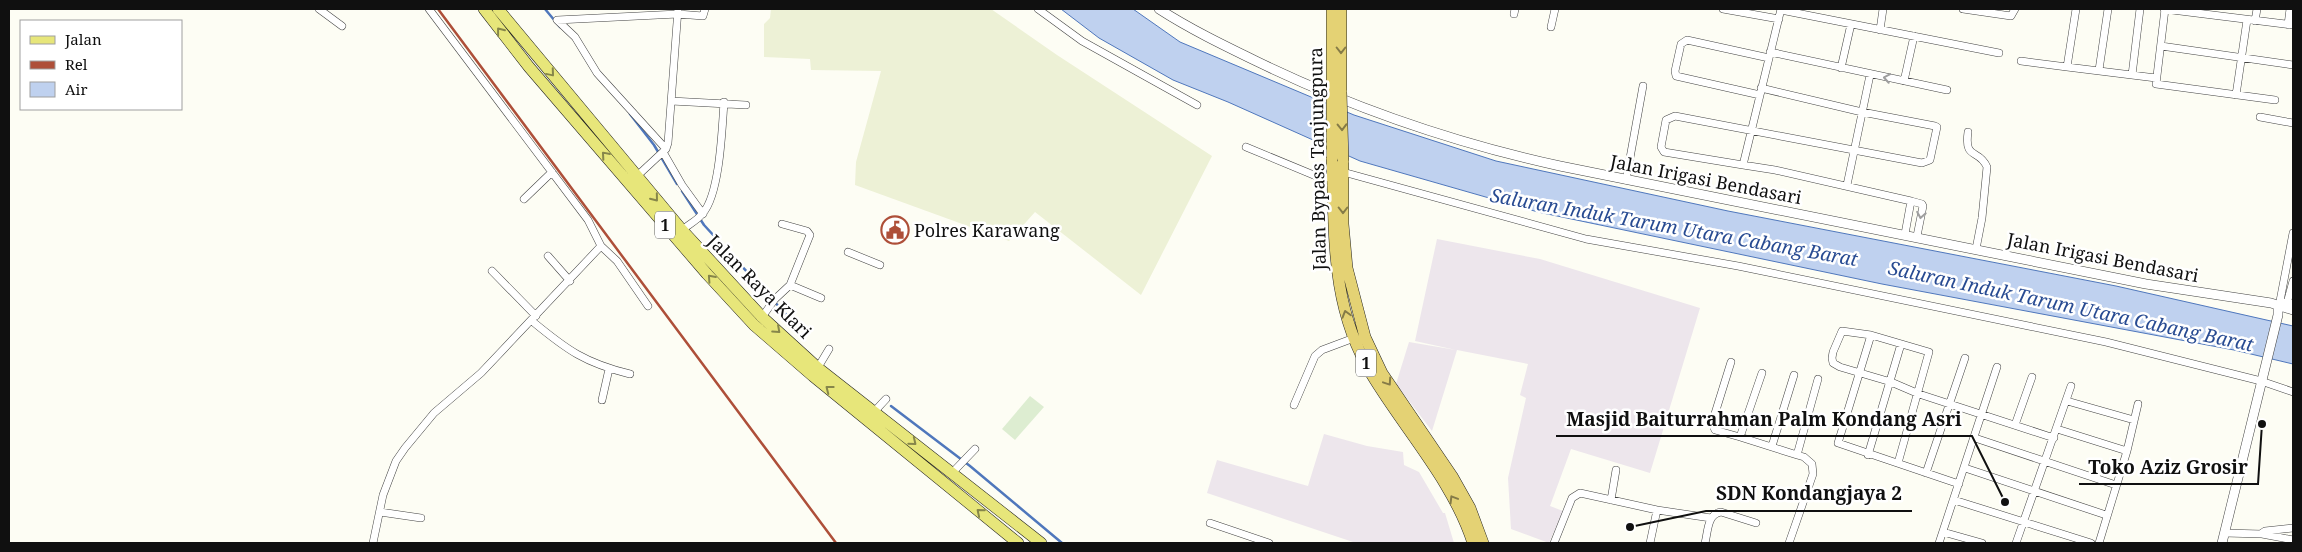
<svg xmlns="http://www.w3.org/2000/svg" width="2302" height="552" viewBox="0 0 2302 552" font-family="'Noto Serif',serif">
<rect width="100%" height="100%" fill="#fdfdf4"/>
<path fill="#ede6ec" d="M1437,239L1540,259L1700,308L1650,473L1571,449L1550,506L1563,511L1549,543L1511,529L1508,478L1526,398L1520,395L1528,364L1457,350L1432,431L1396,384L1409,342L1456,350L1415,341Z
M1324,434L1367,446L1403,452L1404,465L1419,472L1443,513H1445L1454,543H1356L1207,493L1217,460L1308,486Z"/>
<path fill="#edf1d6" d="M771,9H991L1057,55L1212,156L1141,295L1035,212L1009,241L855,185L856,162L881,71L811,70L810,59L764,57V24L770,18Z"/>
<path fill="#ddedd1" d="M1030,396L1044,407L1015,440L1002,429Z"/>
<path fill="#bfd1ef" stroke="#4f77bc" d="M1061,9H1133L1180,42L1354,115L1496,161L1728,211L2116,286L2293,326V364L2234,350L1882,284L1538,212L1360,161L1228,102L1173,80L1099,38Z"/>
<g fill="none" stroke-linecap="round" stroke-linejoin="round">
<path stroke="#4f77bc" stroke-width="2.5" d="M545,9L560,27
M630,114L654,145L677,184
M682,191L704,225L794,323
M891,406L970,466L1062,543"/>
<g stroke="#434343" stroke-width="8">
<path id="minor" d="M319,9L342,26
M1038,9L1082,41L1197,105
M1723,9L1779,19
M1781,9L1743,165L1775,170L1911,201
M1963,9L2011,16L2015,9
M2076,9L2067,67L2156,78
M2164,9L2293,25
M2165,9L2156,84L2275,100
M1781,10L1999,53
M1514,14L1515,9
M2255,21L2257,9
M2288,25L2290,9
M1551,27L1555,9
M1880,30L1883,9
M2161,46L2293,65
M1770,52L1947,90
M2021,61L2067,67
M1841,68L1851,24
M2099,70L2108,9
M2132,75L2140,9
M1904,81L1914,36
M1760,95L1676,76L1675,71L1681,44L1687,40L1769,58
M2236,95L2247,20
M671,101L746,105
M2260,117L2293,123
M1968,132C1964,161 1979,148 1987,167L1982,218L1976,249
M1246,147L1316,176L1332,178
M666,149L597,73L575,37L557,20L678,14L703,16L705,9
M663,152L682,185L703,214
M1743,165L1664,152L1661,147L1666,120L1675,116L1922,163L1930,160L1937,127L1935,126L1862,112L1761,88
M1343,172L1586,239L1738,266L2106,342L2261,381L2293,392
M636,177L666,149L668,143L678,9
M1626,180L1643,86
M1847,185L1870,75
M524,199L552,172
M682,230C688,225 698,220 703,213C720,193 722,129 724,102
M2293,233L2280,301L2293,304
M1905,234L1911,201L1922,204L1923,206L1917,236
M601,246L617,261L648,306
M848,252L880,265
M548,256L570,281
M492,271L536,316
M790,285L821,298
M2286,307L2293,281
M762,317L775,299L790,285L810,235L807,231L782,224
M532,321C567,350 585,363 630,374
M1871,335L1838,443L1959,484
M1731,362L1712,423L1715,430L1740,437
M817,369L829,349
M1762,373L1740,437L1797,455
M602,400L609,369
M2067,401L2134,420
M1294,405L1315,356L1322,350L1354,338
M873,413L886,399
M2015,425L2032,377
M2057,429L2127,451
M1975,438L2116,485
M1772,446L1794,375
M1868,455L1901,344
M1898,463L1929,352L1871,335L1842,331L1833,352L1832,358L1833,363L1840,367L1891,382L1919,394L2054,438
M1965,468L2106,515
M1926,473L1965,358
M951,474L975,449
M1611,500L1616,470
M1954,500L2091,543
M380,512L421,518
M1210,523L1269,543
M1943,532L1982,543
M2225,533L2262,534L2293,540
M2262,533L2265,531L2293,528
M373,543L383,495L396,461L405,448L434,413L481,373L601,246L588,220L429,9
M1554,543L1572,498L1580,493L1657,510L1711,518
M1650,543L1657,510
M1705,543C1708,532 1707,514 1721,512L1756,523
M1789,543L1813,474L1812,464L1804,457L1797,455L1818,379
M1939,543L1997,367
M2016,543L2071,386
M2099,543L2127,451L2138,404"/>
</g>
<g stroke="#434343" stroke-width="10">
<path id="tertiary" d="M1159,9C1190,29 1223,45 1256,61C1353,108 1455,143 1560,166L2146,284L2271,303L2293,310
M2222,543L2278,315V307"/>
</g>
<g stroke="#212121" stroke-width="12">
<path id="primary" d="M484,9L529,67L707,274L754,325L813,376L1018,543
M498,9L682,230L762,317L818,368L1041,543"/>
</g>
<g stroke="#212121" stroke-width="12">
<path id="trunk" d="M1332,9V89
M1341,9V92
M1332,158C1335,235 1330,306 1372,375C1405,430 1453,481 1473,543
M1343,161V224L1347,268L1365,337L1382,373L1452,476L1470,508L1483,543"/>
</g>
<use href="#minor" stroke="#fff" stroke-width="7"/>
<use href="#tertiary" stroke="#fff" stroke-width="9"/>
<use href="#primary" stroke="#e7e67a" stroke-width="11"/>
<use href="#trunk" stroke="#e4d274" stroke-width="11"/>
<path stroke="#ae4f39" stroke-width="2.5" d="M438,9L836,543"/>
<g stroke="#212121" stroke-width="12" stroke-linecap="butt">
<path id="trunk-bridge" d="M1332,89V158
M1341,92L1343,161"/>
</g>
<use href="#trunk-bridge" stroke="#e4d274" stroke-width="11"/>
</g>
<defs><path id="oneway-chevron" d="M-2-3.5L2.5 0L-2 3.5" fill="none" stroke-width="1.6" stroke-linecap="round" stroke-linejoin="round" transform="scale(1.25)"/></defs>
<g stroke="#86864a">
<use href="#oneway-chevron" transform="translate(500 31) rotate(-128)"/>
<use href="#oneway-chevron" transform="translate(551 73) rotate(50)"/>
<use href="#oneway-chevron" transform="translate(605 155) rotate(-131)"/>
<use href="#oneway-chevron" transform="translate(655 198) rotate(51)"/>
<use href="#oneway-chevron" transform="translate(711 278) rotate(-132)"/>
<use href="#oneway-chevron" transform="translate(777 330) rotate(42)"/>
<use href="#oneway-chevron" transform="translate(829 389) rotate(-142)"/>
<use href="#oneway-chevron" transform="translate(913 442) rotate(39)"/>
<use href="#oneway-chevron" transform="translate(980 512) rotate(-140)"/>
</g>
<g stroke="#857b47">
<use href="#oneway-chevron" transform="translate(1341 50) rotate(90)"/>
<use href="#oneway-chevron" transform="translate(1342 127) rotate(89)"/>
<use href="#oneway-chevron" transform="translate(1343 210) rotate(90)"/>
<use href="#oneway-chevron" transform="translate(1346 314) rotate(-106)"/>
<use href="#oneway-chevron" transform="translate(1388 382) rotate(56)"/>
<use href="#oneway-chevron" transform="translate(1453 499) rotate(-121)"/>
</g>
<g stroke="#9f9f9f">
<use href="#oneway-chevron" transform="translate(1887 78) rotate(-170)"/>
<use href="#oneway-chevron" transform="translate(1921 215) rotate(100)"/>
</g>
<defs>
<g id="civic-ring" transform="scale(1.4375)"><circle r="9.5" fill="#fff" stroke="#ae4f39" stroke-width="1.5"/><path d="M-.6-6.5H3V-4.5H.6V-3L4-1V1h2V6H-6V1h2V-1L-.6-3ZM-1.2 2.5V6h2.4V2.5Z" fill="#ae4f39"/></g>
</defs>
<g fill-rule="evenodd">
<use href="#civic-ring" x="895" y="230"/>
</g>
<g text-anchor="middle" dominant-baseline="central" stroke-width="5" stroke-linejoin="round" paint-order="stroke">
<g fill="#fff" stroke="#585858" stroke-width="1">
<rect x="655" y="211.5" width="20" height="27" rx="4"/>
<rect x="1356" y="349.5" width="20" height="27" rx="4"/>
</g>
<g font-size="16" font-weight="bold" fill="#101010">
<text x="665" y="225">1</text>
<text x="1366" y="363">1</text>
</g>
<g font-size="18" fill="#101010" stroke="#fff">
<text transform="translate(1317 159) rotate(-91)">Jalan Bypass Tanjungpura</text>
<text transform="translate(1706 179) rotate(11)">Jalan Irigasi Bendasari</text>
<text transform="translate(2103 257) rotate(11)">Jalan Irigasi Bendasari</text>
<text transform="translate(760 286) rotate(45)">Jalan Raya Klari</text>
</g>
<g font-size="18" fill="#101010" stroke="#fff" text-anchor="start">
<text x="914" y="230">Polres Karawang</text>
</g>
<g font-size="19" font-style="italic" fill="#284b92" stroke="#fff">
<text transform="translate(1674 227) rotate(10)">Saluran Induk Tarum Utara Cabang Barat</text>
<text transform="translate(2071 306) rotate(12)">Saluran Induk Tarum Utara Cabang Barat</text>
</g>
</g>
<path fill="none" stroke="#101010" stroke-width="2" d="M2005 502L1972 436H1556M2262 424L2258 484H2079M1630 527L1706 511H1912"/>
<g fill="#101010" stroke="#fff" stroke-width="2">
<circle cx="2005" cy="502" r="5"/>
<circle cx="2262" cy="424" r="5"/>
<circle cx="1630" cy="527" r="5"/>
</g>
<g font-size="19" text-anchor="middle" font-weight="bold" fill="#101010" stroke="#fff" stroke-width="5" stroke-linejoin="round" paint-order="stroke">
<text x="1764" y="426">Masjid Baiturrahman Palm Kondang Asri</text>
<text x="2168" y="474">Toko Aziz Grosir</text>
<text x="1809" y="500">SDN Kondangjaya 2</text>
</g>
<rect width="2302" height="552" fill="none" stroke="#101010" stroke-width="20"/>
<rect x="20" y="20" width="162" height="90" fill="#ffffff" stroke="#9f9f9f"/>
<rect x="30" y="36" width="25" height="8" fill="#e7e67a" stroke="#9f9f9f"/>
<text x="65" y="45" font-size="15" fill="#101010">Jalan</text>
<rect x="30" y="61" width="25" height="8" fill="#ae4f39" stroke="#9f9f9f"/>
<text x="65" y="70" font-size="15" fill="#101010">Rel</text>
<rect x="30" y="82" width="25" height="15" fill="#bfd1ef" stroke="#9f9f9f"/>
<text x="65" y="95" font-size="15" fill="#101010">Air</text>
</svg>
